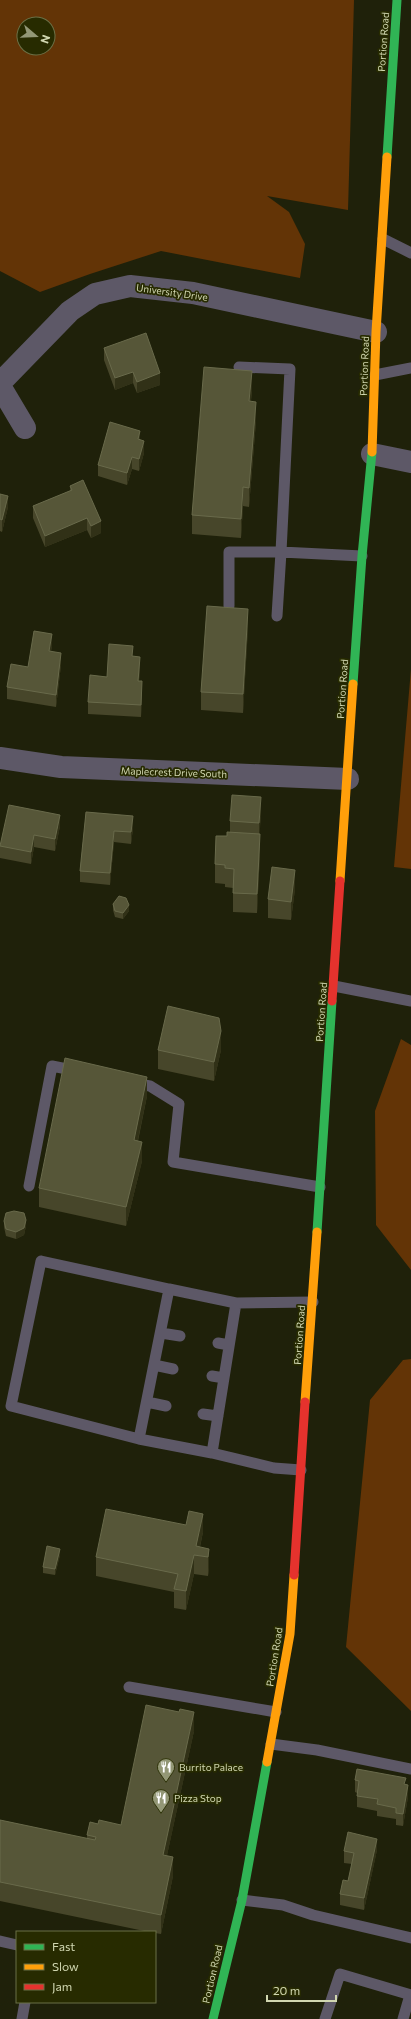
<svg xmlns="http://www.w3.org/2000/svg" width="411" height="2019" viewBox="0 0 411 2019" font-family="Commissioner,sans-serif">
<rect width="100%" height="100%" fill="#1f210a"/>
<path fill="#633406" fill-rule="evenodd" d="M0,0H354L348,210L267,196L289,212L305,244L300,278L161,251L90,274L40,292L0,271ZM24,24H48V48H24Z
M411,669V869L394,867Z
M401,1039L411,1045V1270L376,1225L375,1111Z
M411,1359V1711L346,1647L370,1400L403,1360Z"/>
<g fill="none" stroke-linecap="round" stroke-linejoin="round">
<path stroke="#5d5867" stroke-width="11" d="M383,239L411,253
M239,367L290,369L281,552L362,556
M375,375L411,368
M229,606V552H281L277,616
M334,986L411,1001
M133,1083L150,1086L179,1104L173,1162L320,1187
M29,1186L52,1066L77,1071
M161,1333L180,1336
M218,1343L229,1345
M154,1365L173,1369
M212,1376L224,1378
M147,1402L166,1406
M203,1414L218,1416
M139,1439L11,1406L41,1261L169,1289
M212,1453L139,1439L169,1289L236,1303
M301,1470L274,1468L212,1453L236,1303L313,1302
M129,1687L276,1712
M271,1744L317,1750L411,1769
M242,1900L283,1905L313,1915L411,1938
M0,1941L17,1945
M22,2019L25,2002
M325,2019L340,1974L411,1995
M403,2019L410,1995"/>
<path stroke="#5d5867" stroke-width="22" d="M0,383L70,311L95,294L130,286L193,293L376,332
M0,386L25,428
M372,454L411,462
M0,758L61,767L348,779"/>
<path stroke="#30b455" stroke-width="9" d="M387,157L397,0
M353,684L362,556L372,452
M317,1232L332,1001
M213,2019L242,1900L267,1762"/>
<path stroke="#ff9f0a" stroke-width="9" d="M372,452L376,332L387,157
M340,881L353,684
M305,1402L317,1232
M267,1762L290,1634L294,1575"/>
<path stroke="#e5322d" stroke-width="9" d="M332,1001L340,881
M294,1575L305,1402"/>
</g>
<path fill="#47462a" d="M104,348L160,385L137,393L133,383L115,390L104,360Z
M252,390L251,401L256,421L249,507L243,506L241,538L192,534V515Z
M140,440L144,453L139,471L132,469L127,485L98,476V465Z
M70,486L101,533L91,538L87,530L45,547L33,518V506L70,491Z
M0,494L8,507L2,532L0,531Z
M248,628L243,713L201,710V692Z
M52,646L51,651L61,665L56,707L7,699V687Z
M133,656L140,669L139,681L142,693L141,717L88,714V702L107,677Z
M86,812L133,828L131,844L114,842L110,885L80,882V871Z
M261,816L259,834L260,853L257,913L233,912V888L225,887V884L215,883V864L227,836L230,832V821Z
M60,826L55,851L34,847L31,864L0,858V846Z
M295,889L291,920L268,918V899Z
M113,904L129,911L123,919L115,917L113,910Z
M158,1050H221L214,1081L158,1069Z
M147,1096L138,1141L142,1161L126,1226L39,1207V1188Z
M4,1221L26,1226L24,1235L16,1239L6,1236L4,1227Z
M203,1532L200,1547L209,1549V1568L208,1576L194,1574L186,1610L174,1608V1592L96,1576V1557Z
M60,1555L55,1575L43,1573V1567Z
M194,1731L167,1855L173,1876L161,1934L155,1933V1932H149L0,1901V1820L87,1839V1835L98,1824L121,1825Z
M355,1780L406,1785L408,1797L403,1826L396,1825V1819L377,1816V1811L357,1807V1793L355,1792Z
M377,1850L364,1910L340,1905V1894L348,1881L352,1864L344,1863V1851Z"/>
<path fill="#313117" d="M252,371V390L249,420V401Z
M133,372V383L115,390V378Z
M160,373V385L137,393V382Z
M256,402V421L249,507V488Z
M140,431V442L138,439Z
M144,441V453L139,471V459Z
M132,457V469L127,485V473Z
M243,487V506L241,538V519Z
M8,496V507L2,532V520Z
M87,518V530L45,547V536Z
M101,521V533L91,538V526Z
M248,609V628L243,713V694Z
M52,634V646L49,663V651Z
M61,653V665L56,707V695Z
M140,657V669L138,693V681Z
M142,681V693L141,717V705Z
M261,797V816L259,842V823Z
M60,815V826L55,851V839Z
M133,816V828L131,844V832Z
M114,831V842L110,885V873Z
M260,834V853L257,913V894Z
M34,835V847L31,864V852Z
M295,870V889L291,920V902Z
M129,905V911L123,919V913Z
M221,1031V1050L214,1081V1062Z
M147,1077V1096L134,1158V1140Z
M142,1142V1161L126,1226V1207Z
M26,1220V1226L24,1235L16,1239V1232Z
M203,1514V1532L198,1555L196,1546Z
M60,1549V1555L55,1575V1569Z
M209,1549V1568L208,1576V1557Z
M194,1555V1574L186,1610V1591Z
M194,1712V1731L163,1874V1855Z
M408,1785V1797L403,1826V1814Z
M377,1839V1850L364,1910V1898Z
M173,1857V1876L161,1934V1915Z"/>
<path fill="#565638" stroke="#696a4b" d="M146,333L160,373L137,382L133,372L115,378L104,348Z
M204,367L252,371L249,401L256,402L249,488L243,487L241,519L192,515Z
M110,422L140,431L138,439L144,441L139,459L132,457L127,473L98,465Z
M83,480L101,521L91,526L87,518L45,536L33,506L72,490L70,486Z
M0,494L8,496L2,520L0,519Z
M207,606L248,609L243,694L201,692Z
M34,631L52,634L49,651L61,653L56,695L7,687L11,664L28,667Z
M109,644L133,646L132,656L140,657L138,681H142L141,705L88,702L90,675L107,677Z
M232,795L261,797L259,823L230,821Z
M9,805L60,815L55,839L34,835L31,852L0,846Z
M86,812L133,816L131,832L114,831L110,873L80,871Z
M227,832L260,834L257,894L233,893L234,869L225,868V865L215,864L216,836H227Z
M272,867L295,870L291,902L268,899Z
M119,896L126,898L129,905L123,913L115,911L113,904Z
M168,1006L219,1018L221,1031L214,1062L158,1050Z
M65,1058L147,1077L134,1140L142,1142L126,1207L39,1188Z
M14,1211L24,1213L26,1220L24,1228L16,1232L6,1229L4,1221L6,1213Z
M106,1509L186,1525L189,1511L203,1514L196,1546L209,1549L208,1557L194,1555L186,1591L174,1589L178,1574L96,1557Z
M47,1546L60,1549L55,1569L43,1567Z
M146,1705L179,1712L180,1709L194,1712L163,1855L173,1857L161,1915L0,1882V1820L95,1840L96,1837L87,1835L90,1822L98,1824L99,1820L121,1825Z
M357,1769L406,1778L404,1784L408,1785L403,1814L396,1813V1808L377,1804L378,1799L357,1796L359,1781L355,1780Z
M348,1832L377,1839L364,1898L340,1894L343,1880L348,1881L354,1853L344,1851Z"/>
<defs>
<g id="restaurant-pin" transform="scale(0.9)"><path d="M0 17L-7.5 6A9.5 9.5 0 1 1 7.5 6Z" fill="#939776" stroke="#272b00"/><path d="M-5-6h1v4h1v-4h1v4h1v-4h1v5L-1.5 .5V6h-2V.5L-5-1ZM5-6V6H3V1.5H1.5Q1.5-4 5-6Z" fill="#fff"/></g>
</defs>
<g fill-rule="evenodd">
<use href="#restaurant-pin" x="166" y="1767"/>
<use href="#restaurant-pin" x="161" y="1798"/>
</g>
<g text-anchor="middle" dominant-baseline="central" stroke-width="3.5" stroke-linejoin="round" paint-order="stroke">
<g font-size="10" fill="#d1d7b0" stroke="#272b00">
<text transform="translate(383 42) rotate(-86)">Portion Road</text>
<text transform="translate(172 292) rotate(8)">University Drive</text>
<text transform="translate(364 366) rotate(-88)">Portion Road</text>
<text transform="translate(342 689) rotate(-86)">Portion Road</text>
<text transform="translate(174 772) rotate(2)">Maplecrest Drive South</text>
<text transform="translate(321 1012) rotate(-86)">Portion Road</text>
<text transform="translate(299 1335) rotate(-86)">Portion Road</text>
<text transform="translate(274 1657) rotate(-81)">Portion Road</text>
<text transform="translate(212 1974) rotate(-77)">Portion Road</text>
</g>
<g font-size="10" fill="#d1d7b0" stroke="#272b00" text-anchor="start">
<text x="179" y="1767">Burrito Palace</text>
<text x="174" y="1798">Pizza Stop</text>
</g>
</g>
<rect x="16" y="1931" width="140" height="72" fill="#272b00" stroke="#6b7046"/>
<rect x="24" y="1944" width="20" height="6" fill="#30b455" stroke="#6b7046"/>
<text x="52" y="1951" font-size="12" fill="#d1d7b0">Fast</text>
<rect x="24" y="1964" width="20" height="6" fill="#ff9f0a" stroke="#6b7046"/>
<text x="52" y="1971" font-size="12" fill="#d1d7b0">Slow</text>
<rect x="24" y="1984" width="20" height="6" fill="#e5322d" stroke="#6b7046"/>
<text x="52" y="1991" font-size="12" fill="#d1d7b0">Jam</text>
<g transform="translate(36 36) rotate(109)"><circle r="19" fill="#272b00" stroke="#6b7046"/>
<path d="M0-3L7 15L0 10L-7 15Z" fill="#939776"/>
<text y="-6" font-size="11" font-weight="bold" text-anchor="middle" fill="#d1d7b0">N</text>
</g>
<path d="M267 1995v6h69v-6" fill="none" stroke="#d1d7b0" stroke-width="2"/>
<text x="273" y="1995" font-size="12" fill="#d1d7b0" stroke="#272b00" stroke-width="3" paint-order="stroke">20 m</text>
</svg>
